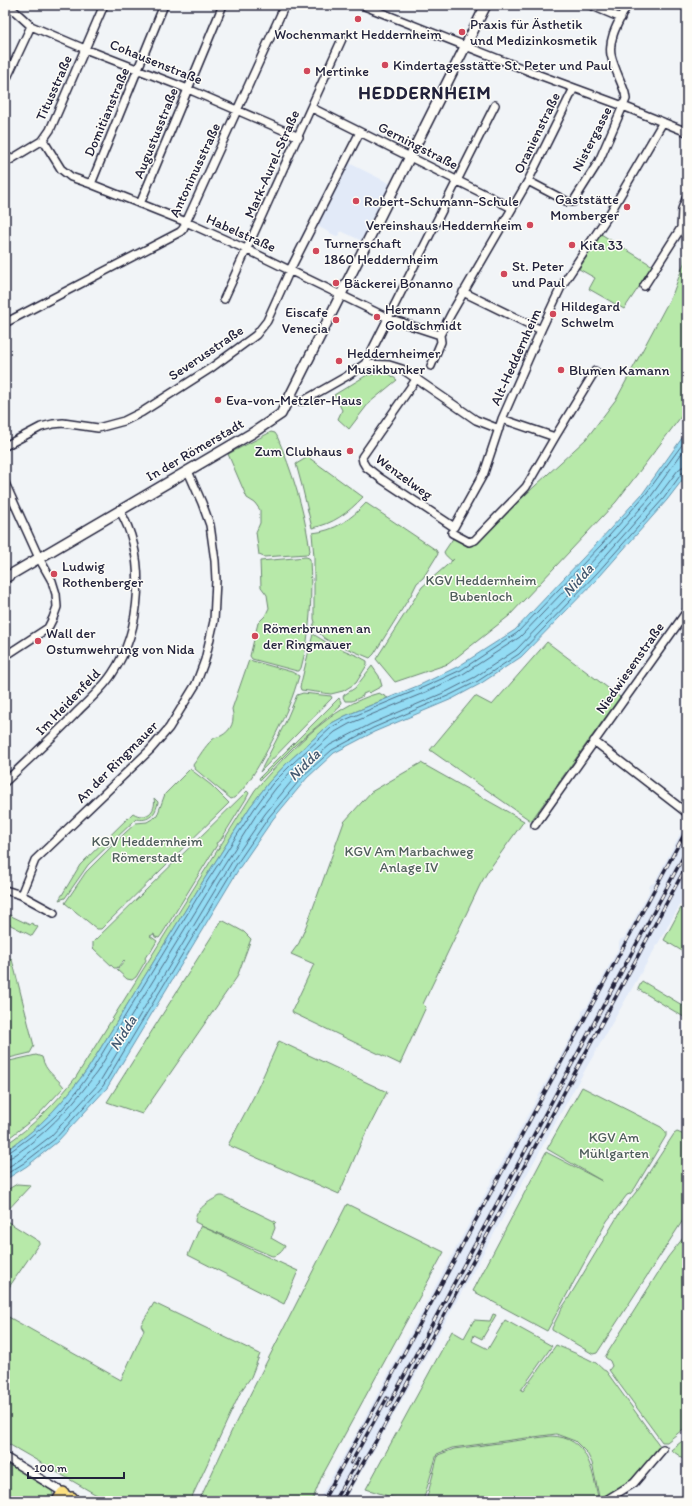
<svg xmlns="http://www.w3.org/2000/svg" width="692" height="1506" viewBox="0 0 692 1506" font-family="Itim,sans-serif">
<rect width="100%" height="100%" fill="#f1f4f7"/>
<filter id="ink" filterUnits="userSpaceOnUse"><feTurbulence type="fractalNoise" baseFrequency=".025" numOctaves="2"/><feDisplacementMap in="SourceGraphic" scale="8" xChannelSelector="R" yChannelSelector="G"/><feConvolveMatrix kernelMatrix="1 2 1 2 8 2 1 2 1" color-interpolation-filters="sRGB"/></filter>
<g filter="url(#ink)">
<path fill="#e2eaf8" d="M349,163L391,184L362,241L341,231L338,237L317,226Z
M687,821V893L577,1084L378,1443L344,1501H318L356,1434L508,1151L573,1033L582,1016V1012L584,1008L587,1007L619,947V943L621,939L624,938L649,892V888L651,884L654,883Z"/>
<path fill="#b7e9a9" stroke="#6c8672" d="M687,210V406L680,418L616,502L509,616L448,664L395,682L376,659L422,587L454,559L452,561C449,558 445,556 444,552L454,537L471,545L586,439L617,398L673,293L684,263Z
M601,234L653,266L624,309L589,289L595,278L579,269Z
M388,373L397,380L369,403L349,429L338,419L342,410L334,395L367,375Z
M271,432L275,433L277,436C292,471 303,506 309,544L310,551L307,554L264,557L259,555L256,532L260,523V510L255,503L247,498L228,454Z
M308,457L363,497C348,513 333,524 312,528L302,486L296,464Z
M366,503L436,550L438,554L423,578L417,583L411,595L374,654L370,658L329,641L324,638L313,626L315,622L314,619V557L312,533C335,531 351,519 366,503Z
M306,557L309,558L310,559C312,596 311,633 301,668L299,671H297L252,659L250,656L258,623L265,616L269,608L267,595L261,587L260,561Z
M313,634L329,644L358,656L367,661V665L356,683L343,691L331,694L301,690L300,687Z
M547,642L620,697L531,821L430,750L475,696L492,705Z
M249,660L292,672L299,676C296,686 293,696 289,705C283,721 246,797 231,799L195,769L193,765C199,757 205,746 212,740C215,737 218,737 221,736C232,730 235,721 232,709Z
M372,666L379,676L382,686L369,693L368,692L363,694V696L352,701H345L343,697L344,695L355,688Z
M303,693L331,696L332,698L260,772L285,723L297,695Z
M379,693L388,698L345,716L330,724L289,761L269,782L250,807L205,878L89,1067C65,1100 40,1129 5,1151V1145C32,1127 56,1103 76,1077L255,790C286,754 332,705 379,693Z
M339,698L341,702L340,707L295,745L260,780L259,778Z
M421,763L524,821L488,871L480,885L423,1004L426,1007L400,1064L293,1013L292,1011L314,964L291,954L299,943L309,919L344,822L371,792Z
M190,769L211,785L229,803L101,929H97L65,903L86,872L125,833L136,823L147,822L157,816L165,794Z
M247,791L249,793L246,799L220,841L216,843L217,845L162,934L159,938L155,937L154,934L150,936L157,941L150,953H148L145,958L146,960L136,977L132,980L127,979L117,970L125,961L124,960L117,968H114L93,948V942Z
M154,798L158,802C156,814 149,822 136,819L88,865L65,898L59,900L80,865L133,813C145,821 157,812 154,798Z
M681,908L687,912V954L664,940Z
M5,913L30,925L31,923L38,927L32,936L5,922Z
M222,920L244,932L251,939L237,977L142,1114L107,1102Z
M5,955L12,960L14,967L34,1046L30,1053L5,1059Z
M642,981L687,1008V1019L638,989Z
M279,1041L387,1092L361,1143L339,1194L228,1145L254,1096Z
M36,1055L42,1057C46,1073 54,1074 64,1087L37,1116L5,1141V1062Z
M582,1087L661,1127L666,1132V1136L635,1188L630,1194L627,1195L607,1221L547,1331L473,1291L546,1152L602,1181L547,1149Z
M677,1132L687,1136V1214L597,1353L593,1354L552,1330V1328L562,1308L568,1299L619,1214L636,1192L674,1134Z
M17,1184L31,1185L5,1213V1191Z
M220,1196H223L276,1222L274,1224L275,1228L271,1238L285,1246C283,1251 278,1256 272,1256L201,1226L298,1271L284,1304L188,1255L201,1225L195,1222C195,1209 209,1201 220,1196Z
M347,1204L444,1252L321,1478L312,1501H199L233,1428Z
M5,1220L40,1242L5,1293Z
M687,1233V1426L667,1442H662L609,1370L612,1366L610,1361L605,1357L668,1257Z
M154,1303L260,1354L251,1377L241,1391L190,1501H107L5,1442V1315L121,1380L144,1330L141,1325Z
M493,1314L496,1315L482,1339L474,1335L472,1341L488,1349L505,1320L552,1346L521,1390L523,1391L556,1345C570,1351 583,1356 596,1363C600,1366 602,1370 606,1371L660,1446L659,1451C645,1466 621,1494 599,1497L592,1463L587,1453L575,1441L556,1434L452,1448L437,1454L423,1501H404L366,1489L452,1331L464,1338L474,1320L490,1321Z
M551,1436C588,1437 592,1469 598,1497L579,1501H426L438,1455L454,1449Z
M687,1437V1461L671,1450Z
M5,1462L52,1491L54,1498V1501H5Z"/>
<path fill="#93dcf4" stroke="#6692aa" d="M687,431V474L667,500L600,576L521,657L480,684L452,699L374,732L334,753L307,778L273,819L240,867L107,1088L57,1142L27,1166L5,1180V1151C40,1129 65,1100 89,1067L205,878L250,807L269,782L289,761L330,724L345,716L422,684L459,666L515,630L599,541L643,493Z"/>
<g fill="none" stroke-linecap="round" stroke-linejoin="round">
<path stroke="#4f6c85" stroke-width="1" d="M5,1154L11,1151C29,1138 47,1125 62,1109C73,1097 83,1083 92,1070L208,880L254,809L272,784L292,764L332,727L347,719L424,687L461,670L517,633L602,544L645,495L687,438
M5,1159C13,1158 20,1151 26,1147C55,1124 75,1102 97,1072L213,883L258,812L276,788L295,767L335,732L349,724L426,692L463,674L520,637L606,547L649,499L687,446
M5,1169L21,1159L51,1136L99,1083L232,862L265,814L300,771L330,745L371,724L448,691L475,677L516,650L593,570L660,494L678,470L682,467H687
M5,1175L24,1163L55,1139L103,1086L236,865L269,817L304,775L332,750L373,728L450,695L478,681L519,654L597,573L664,498L682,473L687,472"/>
<g stroke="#22223b" stroke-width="10">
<path id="minor" d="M8,5L31,26L85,49L188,89L299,137
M362,5L539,75L623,106L687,132
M590,5L621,18
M5,82L31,26
M312,108L512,208
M43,140L61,169L71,177L91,184L186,222L248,250L388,318L440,335
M5,163L43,140L50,130L104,5
M528,181L568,202H573L599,161L626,99L625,93C621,81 614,68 611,55C608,37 620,20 627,5
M91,184L164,5
M140,204L223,5
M644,286L681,228L682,209L687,196
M463,292L541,330
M224,299L342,39
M5,323L180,232L183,229L285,5
M365,364L495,105
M431,366L441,342L440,335L451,314L528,181L574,88
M417,378L362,457L363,462L366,467L380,478L454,527L484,473L502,419L541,330L561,287L610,213L663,122
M290,398L297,401H303L347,376L365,364L389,365L402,369L476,420L499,429
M502,419L555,437
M5,446L41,427L53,424L63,423L98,428L124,421L142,412L211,368L256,335L267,321L290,270L360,132
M5,483L39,558L52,581L56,594L57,607L53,618L48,628L5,656
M452,533L469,542L475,540L526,487L555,437L595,371
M594,741L687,813
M5,782C29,759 54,736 77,712C89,700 103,688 112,674C142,630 147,557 120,511
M535,825L687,611
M5,890L21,895L54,913
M21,895L35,860L150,750L169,728L196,684L205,660L214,621L216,580L215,561L210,525L202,503L188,471
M5,1457L77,1501
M609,1501L608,1499L634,1483L663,1449"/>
</g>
<g stroke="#22223b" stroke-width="12">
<path id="tertiary" d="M5,578L254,432L281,414L486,5"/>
</g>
<g stroke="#22223b" stroke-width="14">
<path id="trunk" d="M58,1501L63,1493
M70,1501L72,1498"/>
</g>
<use href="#minor" stroke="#fdfcf7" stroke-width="7"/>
<use href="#tertiary" stroke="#fdfcf7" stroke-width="9"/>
<use href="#trunk" stroke="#fce080" stroke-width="11"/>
<g stroke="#22223b" stroke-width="3.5">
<path id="rail" d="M388,1406L687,850
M351,1463L387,1398
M323,1501L382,1394L687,829
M334,1501L359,1459
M341,1501L376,1441L687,865"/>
</g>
<use href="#rail" stroke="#fdfcf7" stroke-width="2" stroke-dasharray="6" stroke-linecap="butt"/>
</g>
</g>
<g fill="#d1495b" stroke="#fdfcf7" stroke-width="1.5">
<circle cx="358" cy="19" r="4"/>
<circle cx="462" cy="32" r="4"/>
<circle cx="385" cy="65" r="4"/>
<circle cx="307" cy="71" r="4"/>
<circle cx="356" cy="201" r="4"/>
<circle cx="627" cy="207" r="4"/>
<circle cx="530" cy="225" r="4"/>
<circle cx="572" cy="245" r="4"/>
<circle cx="316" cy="251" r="4"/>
<circle cx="504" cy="274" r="4"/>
<circle cx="336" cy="283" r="4"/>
<circle cx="553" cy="314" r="4"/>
<circle cx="377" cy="317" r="4"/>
<circle cx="336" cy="320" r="4"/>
<circle cx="339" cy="361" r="4"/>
<circle cx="561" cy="370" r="4"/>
<circle cx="218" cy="400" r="4"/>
<circle cx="350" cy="451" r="4"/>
<circle cx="54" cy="574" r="4"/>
<circle cx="255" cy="636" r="4"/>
<circle cx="38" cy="641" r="4"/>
</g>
<g text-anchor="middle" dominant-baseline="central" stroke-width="3" stroke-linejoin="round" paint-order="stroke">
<g font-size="14" fill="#22223b" stroke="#fdfcf7" text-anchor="start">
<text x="470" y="24">Praxis für Ästhetik<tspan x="470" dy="16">und Medizinkosmetik</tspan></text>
<text x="358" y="34" text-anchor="middle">Wochenmarkt Heddernheim</text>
<text x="393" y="65">Kindertagesstätte St. Peter und Paul</text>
<text x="315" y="71">Mertinke</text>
<text x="619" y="199" text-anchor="end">Gaststätte<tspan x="619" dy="16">Momberger</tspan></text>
<text x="364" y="201">Robert-Schumann-Schule</text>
<text x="522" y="225" text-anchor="end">Vereinshaus Heddernheim</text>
<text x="324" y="243">Turnerschaft<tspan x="324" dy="16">1860 Heddernheim</tspan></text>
<text x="580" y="245">Kita 33</text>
<text x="512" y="266">St. Peter<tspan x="512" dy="16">und Paul</tspan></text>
<text x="344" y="283">Bäckerei Bonanno</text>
<text x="561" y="306">Hildegard<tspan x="561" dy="16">Schwelm</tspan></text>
<text x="385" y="309">Hermann<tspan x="385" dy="16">Goldschmidt</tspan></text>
<text x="328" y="312" text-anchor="end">Eiscafe<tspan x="328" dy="16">Venecia</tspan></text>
<text x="347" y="353">Heddernheimer<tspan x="347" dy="16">Musikbunker</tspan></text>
<text x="569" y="370">Blumen Kamann</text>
<text x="226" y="400">Eva-von-Metzler-Haus</text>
<text x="342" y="451" text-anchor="end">Zum Clubhaus</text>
<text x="62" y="566">Ludwig<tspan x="62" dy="16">Rothenberger</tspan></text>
<text x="263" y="628">Römerbrunnen an<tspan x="263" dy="16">der Ringmauer</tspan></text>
<text x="46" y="633">Wall der<tspan x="46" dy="16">Ostumwehrung von Nida</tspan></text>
</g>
<g font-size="14" fill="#22223b" stroke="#fdfcf7">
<text transform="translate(156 62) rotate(22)">Cohausenstraße</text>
<text transform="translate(54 88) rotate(-66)">Titusstraße</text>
<text transform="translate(107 112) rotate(-67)">Domitianstraße</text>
<text transform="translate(156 133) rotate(-68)">Augustusstraße</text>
<text transform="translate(537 133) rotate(-64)">Oranienstraße</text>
<text transform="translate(592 139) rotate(-63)">Nistergasse</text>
<text transform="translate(418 146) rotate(27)">Gerningstraße</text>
<text transform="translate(272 164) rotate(-66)">Mark-Aurel-Straße</text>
<text transform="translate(195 170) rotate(-65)">Antoninusstraße</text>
<text transform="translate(241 233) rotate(24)">Habelstraße</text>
<text transform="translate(206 353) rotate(-34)">Severusstraße</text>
<text transform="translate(516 357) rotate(-66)">Alt-Heddernheim</text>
<text transform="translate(195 450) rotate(-30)">In der Römerstadt</text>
<text transform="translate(404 477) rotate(36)">Wenzelweg</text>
<text transform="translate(630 668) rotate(-55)">Niedwiesenstraße</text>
<text transform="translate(68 702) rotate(-46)">Im Heidenfeld</text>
<text transform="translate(117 762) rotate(-45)">An der Ringmauer</text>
</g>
<g font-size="14" fill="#4f5e5c" stroke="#fdfcf7">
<text x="481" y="580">KGV Heddernheim<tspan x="481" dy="16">Bubenloch</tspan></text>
<text x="147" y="841">KGV Heddernheim<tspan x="147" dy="16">Römerstadt</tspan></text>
<text x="409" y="851">KGV Am Marbachweg<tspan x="409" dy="16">Anlage IV</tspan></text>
<text x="614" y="1137">KGV Am<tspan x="614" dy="16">Mühlgarten</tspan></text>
</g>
<g font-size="15" font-style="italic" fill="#445a72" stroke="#fdfcf7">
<text transform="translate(578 580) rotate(-48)">Nidda</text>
<text transform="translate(304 765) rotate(-45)">Nidda</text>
<text transform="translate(123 1033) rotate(-58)">Nidda</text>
</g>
<g font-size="18" font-weight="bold" letter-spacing="1" fill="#22223b" stroke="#fdfcf7">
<text x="425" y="93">HEDDERNHEIM</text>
</g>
</g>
<rect width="692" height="1506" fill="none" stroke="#fdfcf7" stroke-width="20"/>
<rect x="10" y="10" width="672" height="1486" fill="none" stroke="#22223b" stroke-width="1.5" filter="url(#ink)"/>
<path d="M28 1472v6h96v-6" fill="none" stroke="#22223b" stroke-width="2"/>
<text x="34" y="1472" font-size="12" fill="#22223b" stroke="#fdfcf7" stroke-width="3" paint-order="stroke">100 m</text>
</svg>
